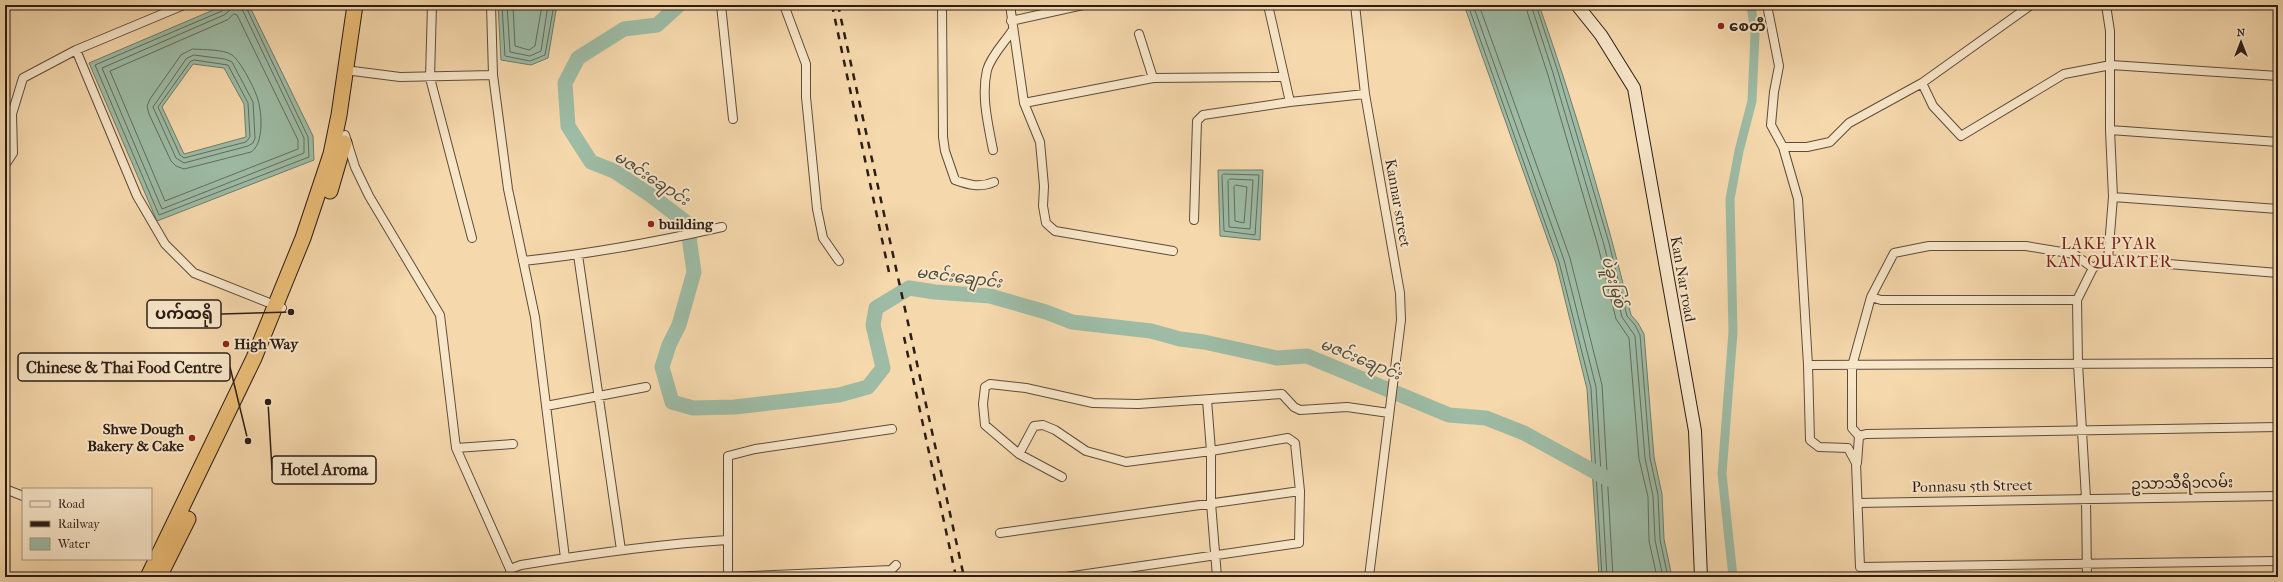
<svg xmlns="http://www.w3.org/2000/svg" width="2283" height="582" viewBox="0 0 2283 582" font-family="'IM FELL French Canon','Noto Sans Myanmar',serif">
<rect width="100%" height="100%" fill="#f5d8ac"/>
<filter id="stains"><feTurbulence type="fractalNoise" baseFrequency=".005" numOctaves="4"/><feColorMatrix values="0 0 0 0 .2 0 0 0 0 .09 0 0 0 0 .02 0 0 0 .5 -.17"/></filter>
<radialGradient id="worn" r=".72"><stop offset=".6" stop-color="#630" stop-opacity="0"/><stop offset="1" stop-color="#630" stop-opacity=".3"/></radialGradient>
<path fill="#9dbba5" stroke="#707c6b" fill-rule="evenodd" d="M225,5H249L313,136L314,160L157,221L89,63ZM193,64L224,68L244,104L246,137L184,154L162,107Z
M498,5H557L548,58L531,65L501,60Z
M1464,5H1539C1575,107 1605,210 1631,315L1638,323L1644,334L1654,457L1662,494L1664,539L1672,577H1599L1587,389L1556,263Z
M1218,170H1263L1260,240L1220,236Z"/>
<g fill="none" stroke-linecap="round" stroke-linejoin="round">
<path stroke="#646c5c" stroke-width="1" d="M225,5L222,11L95,65L159,215L309,157L308,137L245,5
M230,5L229,11L224,15L102,68L162,209L304,153V138L240,5
M502,5L505,56L530,61L545,55L554,5
M507,5L510,52L530,56L541,51L548,5
M513,5L515,46L529,50L535,46L542,5
M1468,5L1559,262L1591,388L1602,577
M1473,5L1564,260L1596,387L1607,577
M1479,5L1570,258L1602,385L1613,577
M1525,5L1548,75L1598,246L1616,319L1629,338L1639,459L1648,497L1649,541L1657,577
M1531,5L1553,73L1604,245L1622,317L1635,336L1645,458L1653,496L1655,540L1663,577
M1536,5L1558,72L1609,243L1627,316L1635,325L1640,335L1650,458L1658,495L1660,540L1668,577
M234,14L237,15L298,140V149L165,201L110,71L227,20Z
M193,49C204,50 223,49 232,55C240,60 256,91 258,100C262,113 264,144 251,152L184,169L176,166L171,161L149,114L147,106L150,99L181,55Z
M194,55L225,59L232,62L253,102L255,138L253,143L248,146L184,163L176,158L153,107L186,59Z
M194,60L228,65L248,103L250,137L246,142L184,158L180,155L158,107L190,62Z
M1224,174L1259,175L1255,235L1224,231L1222,176Z
M1230,179L1253,180L1250,229L1229,227L1228,181Z
M1236,185L1247,187L1244,223L1235,221L1234,187Z"/>
<path stroke="#9dbba5" stroke-width="9" d="M1733,577L1722,474L1733,332L1730,199L1739,151L1752,101L1755,34L1751,5"/>
<path stroke="#9dbba5" stroke-width="15" d="M679,5L657,25L624,29L578,58L565,83L568,126L591,162L614,171L649,194L687,223L694,272L679,325L669,345L662,367L672,402L693,408L735,407L839,395L868,387L883,368L873,325L876,308L909,288L935,292L990,296L1046,312L1072,322L1151,331L1180,339L1204,342L1277,358L1307,356L1449,415L1486,418L1524,433L1608,479"/>
<g stroke="#5e4c3a" stroke-width="10">
<path id="street" d="M432,5L430,78L472,238
M491,5L493,75L508,189L535,317L565,558
M721,5L733,119
M784,5L806,64V97L817,209L823,238L839,261
M942,5L943,137L945,151L955,180C969,185 980,188 994,182
M1010,5L1024,103L1040,142L1044,186L1043,206L1046,223L1055,231L1173,251
M1268,5L1290,102L1365,94
M1355,5L1365,94L1400,293L1401,320L1369,577
M1767,5L1779,66L1774,92L1771,125L1783,147L1798,199L1808,365L2278,363
M2106,5L2110,31V130L2113,197L2108,259
M1011,21L1083,5
M1139,34L1153,78
M76,50L137,196L165,244L194,273L282,308
M345,70L400,77L493,75
M1922,83L1933,106L1961,136L2064,74L2111,65L2278,76
M1024,103L1153,78L1283,77
M2110,130L2278,142
M345,135L355,167L369,196L440,315L456,448L510,569L521,565C589,554 658,544 727,540
M1783,147H1807L1830,142L1849,123L1922,83L2031,5
M993,150C988,124 981,96 987,70C991,56 1004,43 1012,31
M5,165L13,153L12,114L23,78L76,50L184,5
M2113,197L2278,209
M1194,220L1197,121L1203,115L1290,102
M578,255L621,550
M523,261C591,254 656,242 722,227
M1871,297L1881,300H2077
M1808,365L1810,440L1819,447L1848,448L1856,463L1860,567L2278,561
M1207,400L1211,451V503L1217,577
M546,406L646,387
M892,429L755,449L728,456V577L891,570L896,565
M1859,436L1852,428V366L1871,297L1894,253L1929,246H2026L2074,254L2093,268
M456,448L513,444
M1019,454L1034,426L1043,425L1055,430L1086,451L1126,462L1211,451L1288,438L1295,443L1300,491L1299,543L1066,577
M1857,463L1859,436L1866,434L2278,427
M1062,477L1019,454L985,425L983,404L985,387L990,384L1026,388L1093,403L1138,404L1282,394L1294,407L1300,410L1347,407L1389,413
M5,489L23,496
M1859,503L2278,496
M1000,533L1300,491
M510,569L511,577
M2087,577L2086,498L2078,364L2077,300L2093,268L2108,259L2278,273"/>
</g>
<g stroke="#2c1d14" stroke-width="14">
<path id="secondary" d="M1577,5L1601,35L1634,88L1695,431L1701,577"/>
</g>
<g stroke="#2c1d14" stroke-width="17">
<path id="highway" d="M330,191L344,143
M148,577L254,358L303,238L331,154L339,115L355,5
M159,577L188,519"/>
</g>
<use href="#street" stroke="#f8e6c9" stroke-width="8"/>
<use href="#secondary" stroke="#f8e6c9" stroke-width="12"/>
<use href="#highway" stroke="#eabc76" stroke-width="15"/>
<path stroke="#2c1d14" stroke-width="2.5" stroke-dasharray="7 7" stroke-linecap="butt" d="M832,5L890,277
M838,5L964,577
M904,337L956,577"/>
</g>
<g fill="#8f2418" stroke="#f8e6c9" stroke-width="1.5">
<circle cx="1721" cy="26" r="4"/>
<circle cx="651" cy="224" r="4"/>
<circle cx="226" cy="344" r="4"/>
<circle cx="192" cy="438" r="4"/>
</g>
<g text-anchor="middle" dominant-baseline="central" stroke-width="4" stroke-linejoin="round" paint-order="stroke">
<g font-size="15" font-weight="bold" fill="#2c1d14" stroke="#f8e6c9" text-anchor="start">
<text x="1729" y="26">စေတီ</text>
<text x="659" y="224">building</text>
<text x="234" y="344">High Way</text>
<text x="184" y="429" text-anchor="end">Shwe Dough<tspan x="184" dy="17">Bakery &amp; Cake</tspan></text>
</g>
<g font-size="15" fill="#2c1d14" stroke="#f8e6c9">
<text transform="translate(1398 203) rotate(80)">Kannar street</text>
<text transform="translate(1683 279) rotate(80)">Kan Nar road</text>
<text transform="translate(2182 483) rotate(-1)">ဥသာသီရိ၁လမ်း</text>
<text transform="translate(1972 486) rotate(-1)">Ponnasu 5th Street</text>
</g>
<g font-size="16" font-style="italic" fill="#4e4c40" stroke="#f8e6c9">
<text transform="translate(652 178) rotate(33)">မဇင်းချောင်း</text>
<text transform="translate(959 277) rotate(7)">မဇင်းချောင်း</text>
<text transform="translate(1614 282) rotate(75)">ပဲခူးမြစ်</text>
<text transform="translate(1361 359) rotate(22)">မဇင်းချောင်း</text>
</g>
<g font-size="16" letter-spacing="1" fill="#7a1f14" stroke="#f8e6c9">
<text x="2109" y="243">LAKE PYAR<tspan x="2109" dy="18">KAN QUARTER</tspan></text>
</g>
</g>
<path fill="none" stroke="#2c1d14" stroke-width="1.5" d="M291 312L221 314M248 441L230 367M268 402L272 470"/>
<g fill="#2c1d14" stroke="#f8e6c9" stroke-width="1.5">
<circle cx="291" cy="312" r="4"/>
<circle cx="248" cy="441" r="4"/>
<circle cx="268" cy="402" r="4"/>
</g>
<g fill="#f8e6c9" stroke="#2c1d14" stroke-width="1.5">
<rect x="147" y="300" width="74" height="28" rx="4"/>
<rect x="18" y="353" width="212" height="28" rx="4"/>
<rect x="272" y="456" width="104" height="28" rx="4"/>
</g>
<g font-size="16" text-anchor="middle" font-weight="bold" fill="#2c1d14">
<text x="184" y="319">ပက်ထရို</text>
<text x="124" y="373">Chinese &amp; Thai Food Centre</text>
<text x="324" y="475">Hotel Aroma</text>
</g>
<rect width="2283" height="582" fill="none" stroke="#f5d8ac" stroke-width="20"/>
<rect x="6" y="6" width="2271" height="570" fill="none" stroke="#2c1d14" stroke-width="2"/>
<rect x="10" y="10" width="2263" height="562" fill="none" stroke="#2c1d14"/>
<rect x="22" y="488" width="130" height="72" fill="#f8e6c9" stroke="#a69681"/>
<rect x="30" y="501" width="20" height="6" fill="#f8e6c9" stroke="#a69681"/>
<text x="58" y="508" font-size="12" fill="#2c1d14">Road</text>
<rect x="30" y="521" width="20" height="6" fill="#2c1d14" stroke="#a69681"/>
<text x="58" y="528" font-size="12" fill="#2c1d14">Railway</text>
<rect x="30" y="538" width="20" height="12" fill="#9dbba5" stroke="#a69681"/>
<text x="58" y="548" font-size="12" fill="#2c1d14">Water</text>
<g transform="translate(2241 42)" stroke="#f8e6c9" stroke-width="3" paint-order="stroke">
<path d="M0-3L7 15L0 10L-7 15Z" fill="#2c1d14"/>
<text y="-6" font-size="11" font-weight="bold" text-anchor="middle" fill="#2c1d14">N</text>
</g>
<rect width="100%" height="100%" filter="url(#stains)"/>
<rect width="100%" height="100%" fill="url(#worn)"/>
</svg>
